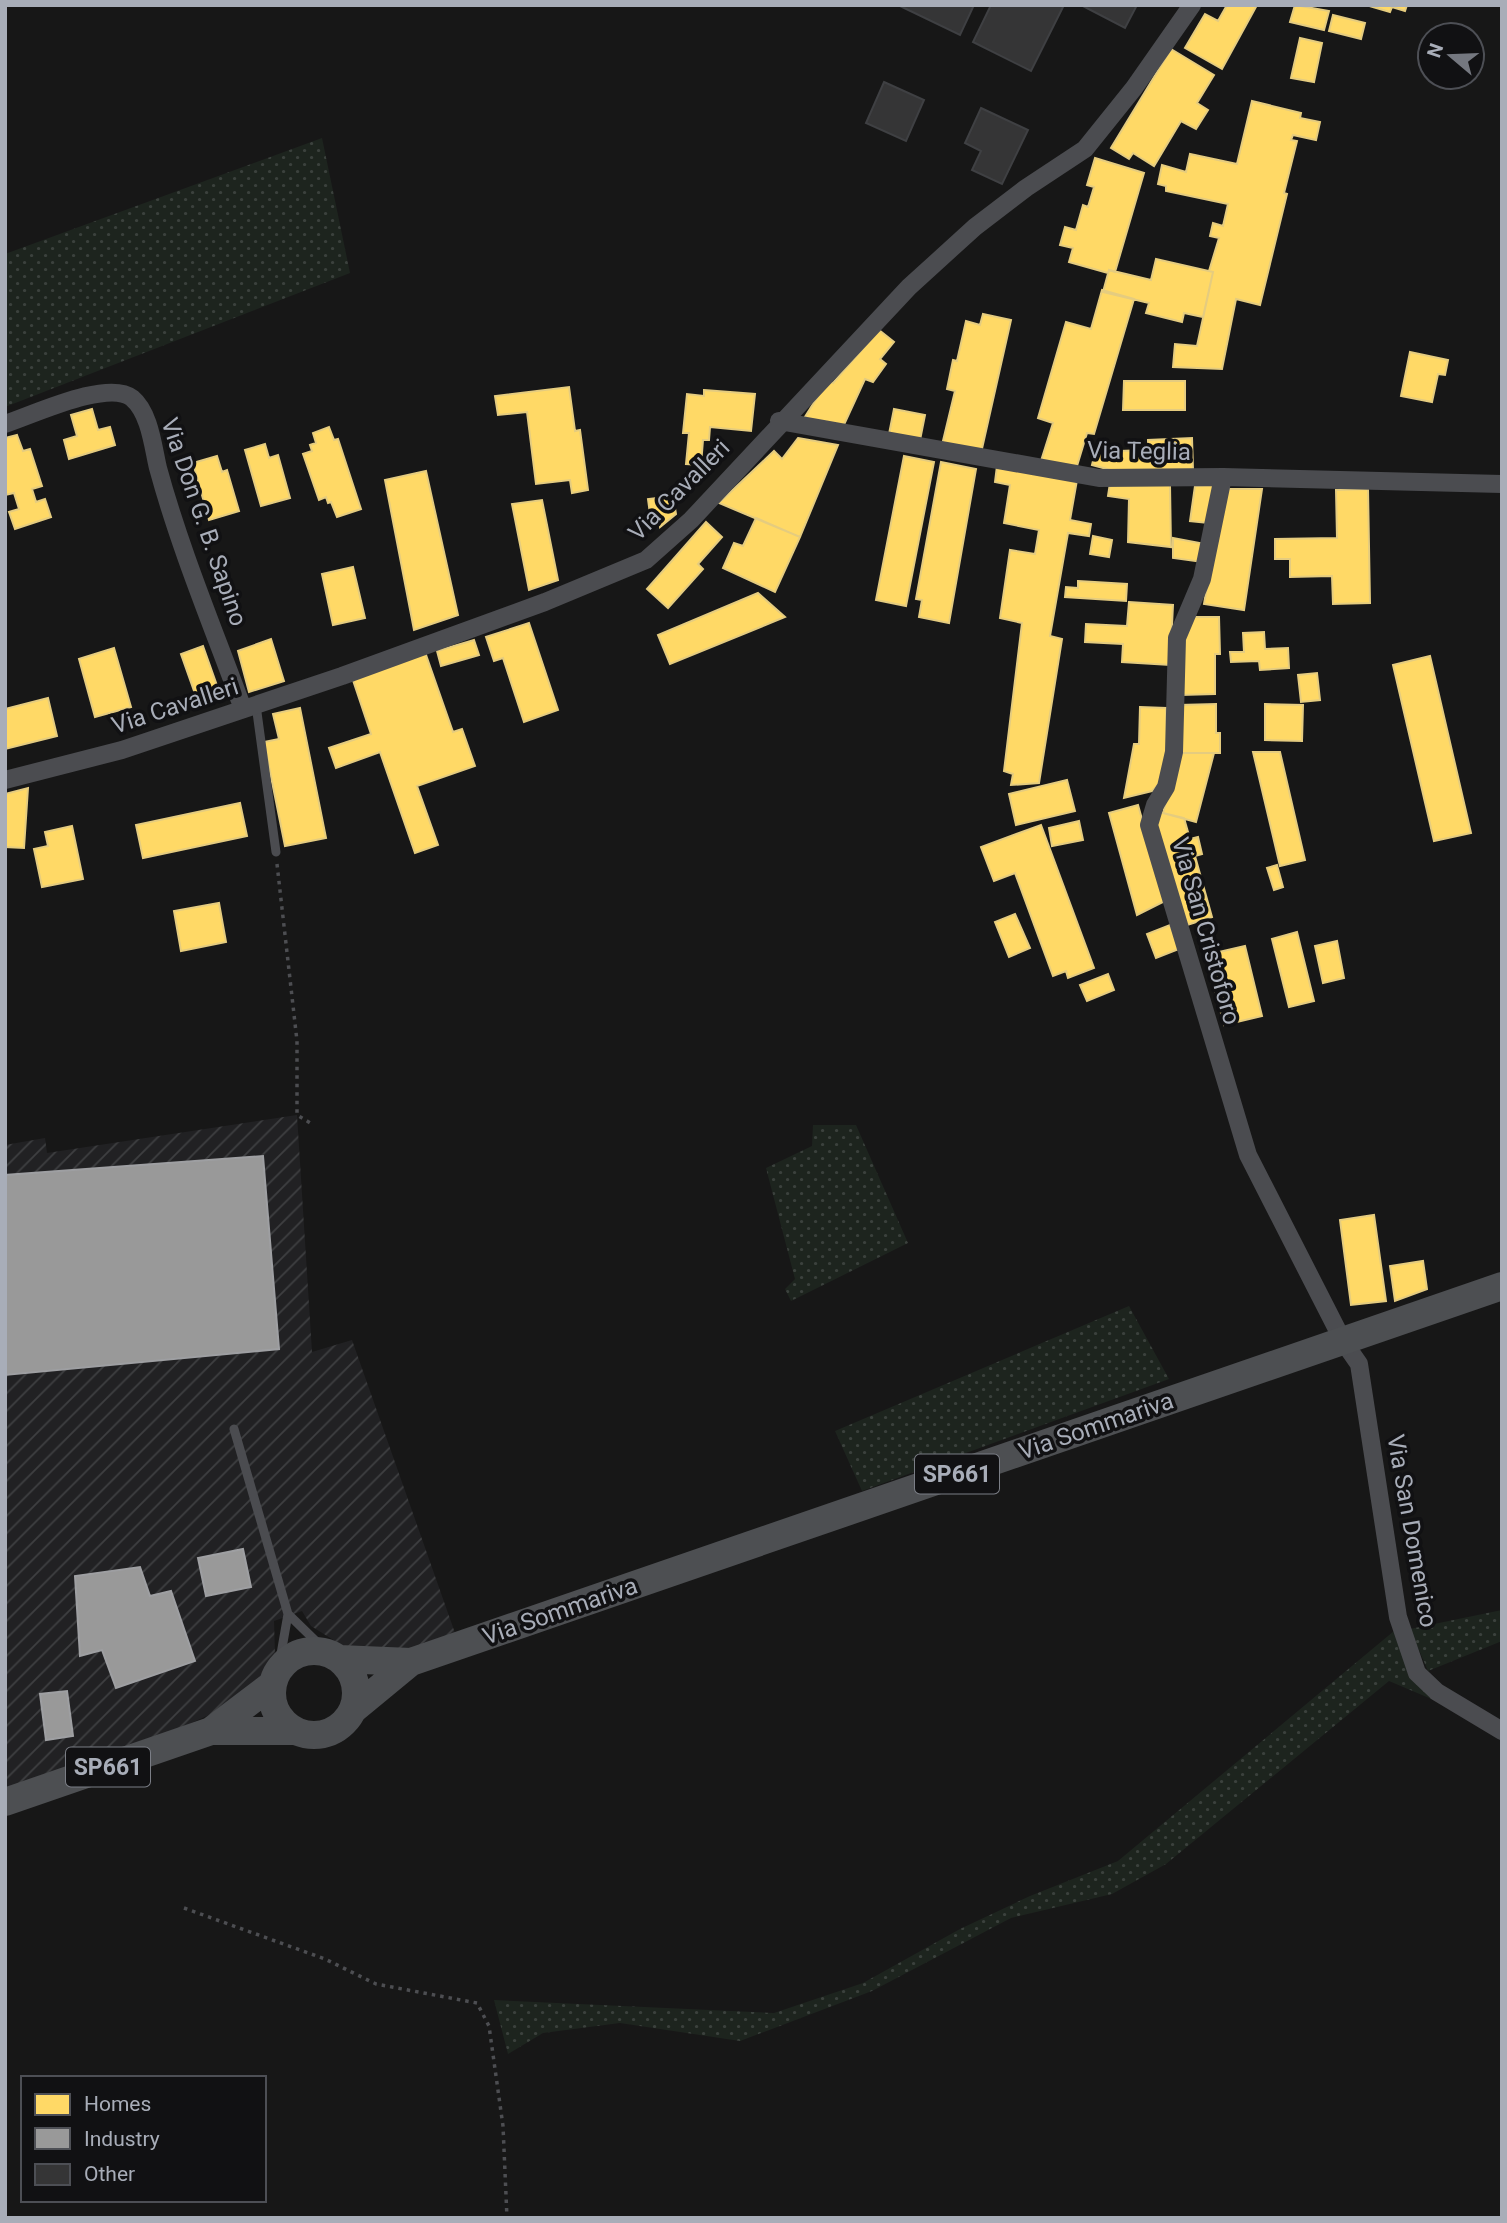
<svg xmlns="http://www.w3.org/2000/svg" width="1507" height="2223" viewBox="0 0 1507 2223" font-family="Roboto,sans-serif">
<defs>
<pattern id="industrial-furrows" width="10" height="10" patternUnits="userSpaceOnUse" patternTransform="scale(1.75)"><rect width="10" height="10" fill="#212123"/><path d="M-1 1l2-2M0 10L10 0M9 11l2-2" fill="none" stroke="#3e3f41"/></pattern>
<pattern id="grass-dots" width="8" height="8" patternUnits="userSpaceOnUse" patternTransform="scale(1.75)"><rect width="8" height="8" fill="#1d241e"/><path d="M2 2h.1M6 6h.1" fill="none" stroke="#3b413d" stroke-width="1.8" stroke-linecap="round"/></pattern>
</defs>
<rect width="100%" height="100%" fill="#171717"/>
<path fill="url(#industrial-furrows)" d="M297,1115L312,1352L352,1340L455,1633L411,1648L356,1654L311,1626L302,1611L274,1621L275,1655L258,1685L233,1704L165,1735L5,1791V1145L45,1138L47,1153Z"/>
<path fill="url(#grass-dots)" d="M322,138L350,273L5,407V254Z
M813,1125H856L908,1243L791,1301L785,1289L795,1279L766,1168L812,1146Z
M1129,1306L1169,1379L862,1491L835,1431Z
M1502,1610V1641L1428,1671L1410,1629Z
M1394,1631L1455,1709L1389,1681L1166,1864L1112,1894L1011,1918L872,1991L740,2041L620,2023L543,2033L508,2054L494,2000L774,2013L863,1983L960,1929L1030,1896L1118,1861Z"/>
<path fill="#ffd966" stroke="#e5cc7f" stroke-width="2" d="M1227,5H1257L1222,69L1185,48L1205,14L1218,21Z
M1295,5L1329,11L1324,30L1290,22Z
M1366,5H1407L1405,11L1392,7L1390,12Z
M1333,15L1365,23L1361,39L1329,31Z
M1300,38L1322,43L1314,82L1291,78Z
M1171,49L1214,75L1197,103L1208,110L1196,129L1181,121L1154,166L1133,153L1129,159L1111,148Z
M1252,101L1301,113L1300,118L1320,122L1316,140L1293,135L1291,140L1297,141L1284,193L1287,194L1260,305L1236,299L1222,369L1173,367L1175,344L1197,346L1213,272L1209,271L1219,238L1210,236L1213,223L1223,226L1228,204L1166,191V186L1158,184L1162,165L1186,172L1190,154L1237,164Z
M1095,158L1144,173L1115,272L1109,270L1108,273L1069,262L1073,248L1060,245L1065,227L1076,230L1083,205L1088,207L1094,187L1087,185Z
M1156,259L1213,272L1203,317L1184,313L1182,322L1146,313L1149,303L1103,292L1109,270L1151,280Z
M1102,290L1134,299L1094,434L1087,433L1077,466L1041,461L1053,423L1038,418L1066,322L1091,329Z
M983,314L1011,320L981,453L942,445L955,391L947,389L953,360L957,361L966,321L980,325Z
M879,330L894,342L880,359L886,364L873,382L865,379L843,427L803,420L828,380L833,383Z
M1410,352L1448,360L1445,375L1438,374L1432,402L1401,396Z
M1124,381H1185V410H1123Z
M569,387L575,431L580,430L588,490L572,493L570,480L536,484L527,412L498,415L495,396Z
M704,390L755,394L751,431L710,427L709,440H703L701,465L686,464L689,433H683L687,394L704,396Z
M92,409L98,430L110,427L115,445L69,459L64,440L77,436L71,415Z
M894,409L925,415L920,440L889,434Z
M329,427L334,440L338,439L361,509L337,517L331,502L328,503L326,497L319,500L303,454L312,451L310,445L316,443L313,433Z
M17,435L23,451L30,449L42,486L32,489L36,502L45,499L51,517L15,529L9,512L19,509L14,493L5,495V438Z
M798,438L838,445L800,537L719,503L774,451L782,459Z
M1192,438L1193,470L1118,472L1092,465L1097,445L1118,451L1148,450V440Z
M265,444L269,458L278,455L290,498L261,506L245,450Z
M217,456L222,472L227,470L239,511L209,520L193,463Z
M904,456L934,462L906,606L876,600Z
M941,462L976,469L949,623L919,617L922,600L916,599Z
M997,466L1077,480L1070,520L1091,524L1089,536L1068,533L1050,636L1062,639L1039,783L1011,785L1013,774L1004,771L1022,623L1000,618L1010,550L1035,554L1039,530L1004,523L1010,485L995,482Z
M426,471L458,615L414,630L385,480Z
M1110,483L1170,485L1171,547L1128,542L1129,499L1108,496Z
M1212,485L1214,487L1208,523L1190,521L1195,486Z
M1224,489H1262L1244,610L1204,604Z
M1368,489L1370,603L1333,604L1332,576L1290,577V559H1275V539L1337,538L1336,490Z
M673,496L676,514L660,527L658,512L650,514L648,499Z
M542,500L558,580L529,590L512,504Z
M756,518L800,537L775,592L723,568L734,543L743,546Z
M706,522L722,537L698,564L703,569L668,608L647,589Z
M1093,536L1112,540L1109,557L1090,554Z
M1173,538L1205,544L1202,562L1173,558Z
M353,567L365,618L333,625L322,574Z
M1078,581L1127,584L1126,601L1065,597L1066,587L1078,588Z
M758,593L785,617L670,664L658,635Z
M1129,602L1173,605L1170,665L1122,662L1123,644L1085,642L1086,624L1127,626Z
M1189,617H1219L1220,654H1215V694L1181,695V650Z
M529,623L558,710L524,722L503,658L494,661L486,637Z
M1264,632L1265,649L1288,648L1289,668L1260,670L1259,661L1231,662L1230,652H1244L1243,633Z
M271,639L284,681L249,692L238,651Z
M474,640L479,655L441,666L437,651Z
M203,646L221,697L199,705L181,654Z
M114,648L131,707L95,717L79,659Z
M425,652L453,732L462,729L475,766L417,786L438,845L415,853L380,752L336,768L329,748L371,734L352,677Z
M1430,656L1471,833L1434,841L1393,665Z
M1317,673L1320,700L1301,702L1298,675Z
M48,698L57,736L5,749V709Z
M1216,704V733H1220V753H1179V705Z
M1265,704L1303,705L1302,741L1265,740Z
M1140,707L1166,708L1167,745L1162,781L1152,791L1124,798L1134,744H1139Z
M300,708L326,838L285,846L264,742L279,739L273,714Z
M1253,752H1280L1305,860L1280,866Z
M1179,753H1214L1196,822L1163,813Z
M1067,780L1075,811L1016,825L1009,794Z
M28,788L24,848L5,847V794Z
M240,803L247,836L143,858L136,825Z
M1138,805L1165,901L1137,915L1109,813Z
M1159,812L1184,818L1190,839L1198,837L1202,854L1195,856L1212,917L1184,926L1154,824Z
M1079,821L1083,840L1052,846L1049,828Z
M1041,825L1094,968L1068,978L1066,971L1053,976L1015,873L994,881L981,847Z
M72,826L83,879L42,887L34,849L48,846L45,832Z
M1277,865L1283,887L1274,890L1267,868Z
M219,903L226,942L181,951L174,911Z
M1015,914L1030,948L1009,957L995,922Z
M1170,925L1179,949L1156,958L1147,934Z
M1297,932L1314,1001L1289,1007L1272,939Z
M1337,941L1344,978L1323,983L1315,946Z
M1245,946L1262,1016L1224,1025L1206,955Z
M1108,974L1114,990L1087,1001L1080,985Z
M1374,1215L1386,1301L1351,1305L1340,1220Z
M1423,1261L1427,1289L1395,1301L1390,1266Z"/>
<path fill="#999" stroke="#9e9fa2" stroke-width="2" d="M263,1156L279,1349L5,1375V1175Z
M243,1549L251,1587L206,1596L198,1558Z
M140,1567L150,1596L171,1591L195,1661L116,1688L102,1650L80,1656L75,1576Z
M67,1691L73,1736L46,1740L40,1694Z"/>
<path fill="#353536" stroke="#3f4043" stroke-width="2" d="M898,5H974L960,35Z
M991,5H1064L1031,71L973,42Z
M1081,5H1137L1125,28Z
M884,82L924,100L906,141L866,123Z
M981,108L1028,130L1002,184L972,170L981,151L965,143Z"/>
<g fill="none" stroke-linecap="round" stroke-linejoin="round">
<path stroke="#4d4e52" stroke-width="3.5" stroke-dasharray="3.5 5" stroke-linecap="butt" d="M277,864L297,1041V1115L312,1124
M184,1908L325,1959L376,1984L477,2003L489,2026L503,2126L507,2218"/>
<path stroke="#4b4c50" stroke-width="9" d="M256,705L276,852
M234,1429L288,1614L278,1671
M288,1614L327,1652"/>
<path stroke="#4b4c50" stroke-width="18" d="M779,421L1099,478L1223,477L1502,484
M5,424C33,415 108,379 132,398C150,413 153,447 158,468C180,549 214,630 243,709
M1223,477L1202,579L1177,638L1174,752L1166,787L1155,805L1149,825L1248,1155L1343,1341L1359,1364L1398,1617L1417,1673L1437,1692L1502,1731
M5,780L122,750L342,676L545,602L646,560L691,520L909,287L975,227L1026,188L1085,149L1134,88L1192,5"/>
<path stroke="#4d4f52" stroke-width="28" d="M272 1693a42 42 0 1 1 84 0a42 42 0 1 1-84 0Z
M339,1659L411,1662
M354,1709L411,1662L1502,1286
M211,1731H295
M5,1802L211,1731L273,1684"/>
</g>
<g text-anchor="middle" dominant-baseline="central" stroke-width="7" stroke-linejoin="round" paint-order="stroke">
<g fill="#111113" stroke="#7b7e86" stroke-width="2">
<rect x="915" y="1454.5" width="84" height="39" rx="5"/>
<rect x="66" y="1747.5" width="84" height="39" rx="5"/>
</g>
<g font-size="23" font-weight="bold" fill="#a8adb8">
<text x="957" y="1474">SP661</text>
<text x="108" y="1767">SP661</text>
</g>
<g font-size="24" fill="#a8adb8" stroke="#111113">
<text transform="translate(1139 451) rotate(1)">Via Teglia</text>
<text transform="translate(679 490) rotate(-45)">Via Cavalleri</text>
<text transform="translate(204 522) rotate(71)">Via Don G. B. Sapino</text>
<text transform="translate(175 706) rotate(-18)">Via Cavalleri</text>
<text transform="translate(1206 931) rotate(74)">Via San Cristoforo</text>
<text transform="translate(1096 1426) rotate(-19)">Via Sommariva</text>
<text transform="translate(1412 1531) rotate(80)">Via San Domenico</text>
<text transform="translate(560 1611) rotate(-19)">Via Sommariva</text>
</g>
</g>
<rect width="1507" height="2223" fill="none" stroke="#a8adb8" stroke-width="14"/>
<rect x="21" y="2076" width="245" height="126" fill="#111113" stroke="#4d4f55" stroke-width="2"/>
<rect x="35" y="2094" width="35" height="21" fill="#ffd966" stroke="#4d4f55" stroke-width="2"/>
<text x="84" y="2111" font-size="21" fill="#a8adb8">Homes</text>
<rect x="35" y="2128" width="35" height="21" fill="#999999" stroke="#4d4f55" stroke-width="2"/>
<text x="84" y="2146" font-size="21" fill="#a8adb8">Industry</text>
<rect x="35" y="2164" width="35" height="21" fill="#353536" stroke="#4d4f55" stroke-width="2"/>
<text x="84" y="2181" font-size="21" fill="#a8adb8">Other</text>
<g transform="translate(1451 56) rotate(289)"><circle r="33" fill="#111113" stroke="#4d4f55" stroke-width="2"/>
<path d="M0-5L12 26L0 18L-12 26Z" fill="#757880"/>
<text y="-10" font-size="19" font-weight="bold" text-anchor="middle" fill="#a8adb8">N</text>
</g>
</svg>
